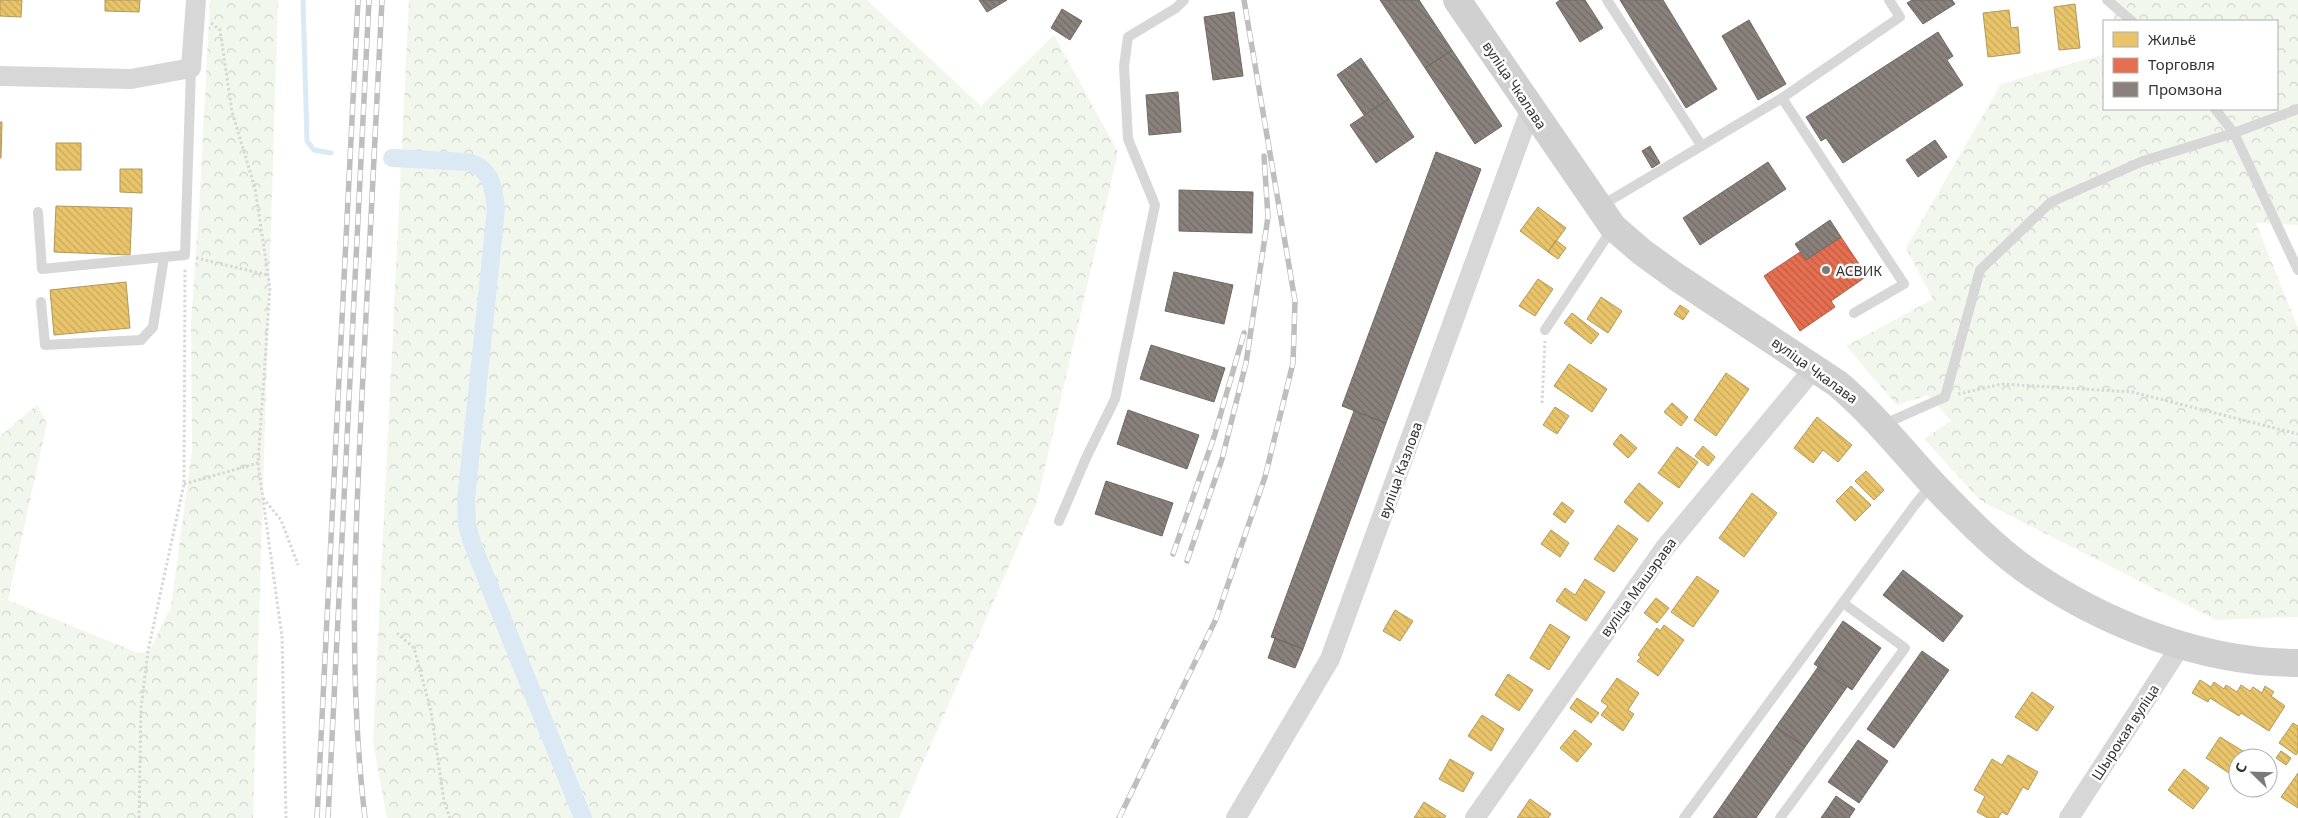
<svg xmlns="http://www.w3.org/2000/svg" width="2298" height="818" viewBox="0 0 2298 818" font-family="'Noto Sans',sans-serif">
<defs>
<pattern id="forest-crowns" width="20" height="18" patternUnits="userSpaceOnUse" patternTransform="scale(1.25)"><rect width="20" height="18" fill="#f2f7ee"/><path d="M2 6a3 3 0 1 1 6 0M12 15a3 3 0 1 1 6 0" fill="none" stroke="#d0d4cd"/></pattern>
<pattern id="homes-back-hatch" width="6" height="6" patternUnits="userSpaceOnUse" patternTransform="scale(1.25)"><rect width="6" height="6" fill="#e9c46a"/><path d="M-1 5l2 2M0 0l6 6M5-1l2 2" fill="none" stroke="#c8a95c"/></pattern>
<pattern id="shops-back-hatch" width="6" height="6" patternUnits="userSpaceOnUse" patternTransform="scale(1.25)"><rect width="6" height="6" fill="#e76f51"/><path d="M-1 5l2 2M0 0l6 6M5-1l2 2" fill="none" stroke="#bc5c44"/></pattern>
<pattern id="industry-back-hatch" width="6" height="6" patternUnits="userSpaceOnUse" patternTransform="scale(1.25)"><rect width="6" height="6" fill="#8a817c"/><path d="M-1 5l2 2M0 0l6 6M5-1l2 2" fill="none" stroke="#716a66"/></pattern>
</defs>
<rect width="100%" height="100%" fill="#fff"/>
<path fill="url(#forest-crowns)" d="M210,0H278L253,818H0V436L37,405L47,423L8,600L138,653L149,651L171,607L192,451L191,321L199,210Z
M409,0H867L981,106L1054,35L1118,152L1037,502L899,818H387L373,742Z
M2114,0H2298V225L2256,223L2298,328V617L2216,620L1981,501L1924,439L1951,421L1928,395L1897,405L1846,346L1933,299L1906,248L2001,84L2104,54V109H2277V21H2114L2112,1Z"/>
<path fill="url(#homes-back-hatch)" stroke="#b2985a" d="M0,0H22L21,17L0,16Z
M105,0H140L139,12L105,11Z
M2075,4L2080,48L2059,50L2054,7Z
M2009,10L2011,28L2018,27L2020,53L1988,57L1983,13Z
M0,122H2L1,158H0Z
M56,143H81V170H56Z
M120,169H142V193L120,192Z
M56,206L132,208L130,255L54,252Z
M1538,207L1566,228L1548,252L1520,231Z
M1556,240L1566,248L1558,259L1548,252Z
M1538,279L1553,289L1535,316L1519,306Z
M126,282L130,328L54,335L50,290Z
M1601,297L1622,311L1608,333L1587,319Z
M1680,305L1689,311L1683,320L1674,314Z
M1572,313L1599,334L1591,344L1564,323Z
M1569,364L1607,389L1592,412L1554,386Z
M1726,373L1749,389L1716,436L1694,420Z
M1672,403L1688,417L1681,426L1664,412Z
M1555,407L1569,416L1557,434L1543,425Z
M1817,417L1852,445L1838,462L1823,450L1813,463L1794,448Z
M1621,434L1637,448L1628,458L1613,444Z
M1703,446L1715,457L1708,466L1695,456Z
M1677,447L1698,462L1679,488L1658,473Z
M1866,471L1884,490L1874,500L1855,481Z
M1639,483L1663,503L1648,522L1624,502Z
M1851,486L1871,505L1855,521L1836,501Z
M1752,493L1777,513L1744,557L1719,538Z
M1562,502L1574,511L1565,523L1553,514Z
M1618,525L1638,539L1614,572L1594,559Z
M1551,530L1569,543L1560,557L1541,544Z
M1697,576L1719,591L1693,627L1671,612Z
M1585,579L1605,592L1586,621L1556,601L1565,588L1575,595Z
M1656,598L1669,608L1657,623L1644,613Z
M1395,610L1413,621L1400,641L1383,631Z
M1550,624L1570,637L1549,670L1530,658Z
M1664,625L1684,640L1658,676L1637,661L1641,657L1638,655L1657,628L1660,631Z
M1508,674L1533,690L1519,711L1495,695Z
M1617,678L1639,693L1628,710L1634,714L1623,731L1601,715L1608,706L1601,701Z
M2200,680L2211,687L2214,682L2224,689L2226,685L2237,692L2241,685L2250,691L2253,687L2262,693L2265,686L2274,692L2271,696L2285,706L2269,731L2241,713L2239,716L2210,698L2208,702L2192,693Z
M2032,692L2054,707L2037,731L2015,717Z
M1577,698L1599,713L1591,723L1570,708Z
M1482,715L1504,729L1491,751L1468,736Z
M2293,723L2298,726V752L2296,755L2279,743Z
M1575,730L1592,744L1577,762L1560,748Z
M2220,737L2246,753L2243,758H2238V765L2232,775L2206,758Z
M2281,751L2291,758L2286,765L2276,758Z
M2008,755L2038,772L2028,790L2023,787L2007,815L2002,812L1998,818H1988L1977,812L1985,796L1974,790L1992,759L2002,765Z
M1450,759L1474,773L1463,792L1439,779Z
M2184,769L2209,788L2193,809L2168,790Z
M2298,773V808L2281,797Z
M1530,799L1551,814L1548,818H1517Z
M1424,802L1446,816L1444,818H1414Z"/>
<path fill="url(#shops-back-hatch)" stroke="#b15d48" d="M1841,237L1867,276L1831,301L1835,307L1800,331L1764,276L1800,252L1806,260Z"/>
<path fill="url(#industry-back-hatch)" stroke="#706a66" d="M979,0H1007L987,12Z
M1380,0H1419L1452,50L1425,68Z
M1560,0H1585L1603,28L1580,42L1556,3Z
M1620,0H1663L1717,89L1686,108Z
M1912,0H1952L1955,4L1923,24L1907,3Z
M1062,9L1082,21L1070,40L1051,28Z
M1234,12L1243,76L1213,80L1204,17Z
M1749,20L1786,84L1758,100L1722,36Z
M1938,32L1953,56L1947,60L1963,85L1843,163L1826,138L1821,141L1806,117Z
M1452,50L1502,126L1475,144L1425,68Z
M1361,58L1389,99L1364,115L1337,75Z
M1178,92L1181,132L1149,135L1146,95Z
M1389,99L1414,137L1376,163L1350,125Z
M1935,140L1947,157L1918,177L1906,160Z
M1650,146L1660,163L1652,168L1642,151Z
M1436,152L1481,169L1386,423L1342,406Z
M1768,162L1786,189L1700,245L1683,218Z
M1179,190L1253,192L1252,233L1179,231Z
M1830,220L1841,237L1806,260L1795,244Z
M1174,272L1233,285L1224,324L1165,311Z
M1151,345L1225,368L1214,402L1140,379Z
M1128,410L1199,435L1187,469L1117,444Z
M1354,411L1386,423L1303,649L1271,637Z
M1106,481L1173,503L1162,536L1095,514Z
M1903,570L1963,616L1943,642L1883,595Z
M1843,621L1881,648L1852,690L1814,664Z
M1275,638L1303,649L1295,668L1268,658Z
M1922,651L1949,670L1894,748L1867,729Z
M1818,667L1847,687L1805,747L1776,727Z
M1776,727L1805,747L1756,818H1713Z
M1858,740L1888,761L1859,803L1828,782Z
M1836,796L1855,809L1849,818H1821Z"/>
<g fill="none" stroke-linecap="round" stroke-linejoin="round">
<path stroke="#dbe9f4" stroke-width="5" d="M303,0L307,141L314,150L331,153"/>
<path stroke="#dbe9f4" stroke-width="18" d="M392,158L468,162C491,168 494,188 496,209L466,500L467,525L472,543L583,818"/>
<path stroke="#d7d7d7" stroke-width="3" stroke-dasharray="2.5 2.5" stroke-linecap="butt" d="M211,23L220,30L232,112L255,188L270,288L258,463L282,637L286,818
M196,258L268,275
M1958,394L2002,384L2132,392L2298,434
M1542,403L1545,341
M184,484L258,463
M263,498L281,520L298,565
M397,633L414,648L431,711L444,801L450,818
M139,818L141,708L148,651L184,484L185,268"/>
<path stroke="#d7d7d7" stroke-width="10" d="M1607,0L1701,145
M2107,0L2132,21
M1782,98L1904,284L1854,313
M2215,109L2234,133L2298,270
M1599,207L1782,98L1900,17L1889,0
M38,212L42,269L185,255L191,68
M41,302L45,345L141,340L153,327L164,257
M1545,330L1612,229
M1882,425L1945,397L1980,270L2051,202L2143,161L2234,133L2298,109
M1059,521L1086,458L1115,399L1155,205L1128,139L1124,66L1128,37L1176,8L1184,0
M1684,818L1914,506L1932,484
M1780,818L1905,648L1843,603"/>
<path stroke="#d7d7d7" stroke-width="20" d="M0,76L131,79L191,68L196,0
M1236,818L1330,659L1531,108
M1475,818L1664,549L1815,367
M2069,818L2181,645"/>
<path stroke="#d0d0d0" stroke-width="28" d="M1457,0L1613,227L1642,252L1675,276L1838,384C1873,414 1901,449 1932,483C1961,513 1992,546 2026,570C2103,624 2203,663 2298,663"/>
<g stroke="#bebebe" stroke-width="5.5">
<path id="rail" d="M1173,554L1214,437L1244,333
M1187,561L1222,459L1246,363L1268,217L1264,156
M317,818L358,0
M328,818L369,0
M365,818C348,677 355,536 362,395C369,263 375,132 382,0
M1119,818L1216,619L1265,477L1293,363L1295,301L1244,0"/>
</g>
<use href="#rail" stroke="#fff" stroke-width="4" stroke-dasharray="11" stroke-linecap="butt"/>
</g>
<circle fill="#7a7a7a" stroke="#fff" stroke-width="2" cx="1826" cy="270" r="5"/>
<g text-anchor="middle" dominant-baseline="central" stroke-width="5" stroke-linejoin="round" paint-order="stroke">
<g font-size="14" fill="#333" stroke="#fff">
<text transform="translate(1515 85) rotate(56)">вуліца Чкалава</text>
<text transform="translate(1815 370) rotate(36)">вуліца Чкалава</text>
<text transform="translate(1400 470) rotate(-70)">вуліца Казлова</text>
<text transform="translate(1638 587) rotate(-54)">вуліца Машэрава</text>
<text transform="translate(2125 732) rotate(-57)">Шырокая вуліца</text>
</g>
<g font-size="14" fill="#333" stroke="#fff" text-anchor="start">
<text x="1836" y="270">АСВИК</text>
</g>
</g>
<rect x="2103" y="20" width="175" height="90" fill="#ffffff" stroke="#adadad"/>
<rect x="2113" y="32" width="25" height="15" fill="#e9c46a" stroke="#adadad"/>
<text x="2148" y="45" font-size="15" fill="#333333">Жильё</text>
<rect x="2113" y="58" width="25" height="15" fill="#e76f51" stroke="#adadad"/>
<text x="2148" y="70" font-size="15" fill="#333333">Торговля</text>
<rect x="2113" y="82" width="25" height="15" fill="#8a817c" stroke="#adadad"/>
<text x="2148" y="95" font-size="15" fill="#333333">Промзона</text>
<g transform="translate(2253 773) rotate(293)"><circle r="24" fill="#ffffff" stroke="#adadad"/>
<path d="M0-4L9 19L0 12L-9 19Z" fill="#7a7a7a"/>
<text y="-8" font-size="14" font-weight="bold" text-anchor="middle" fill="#333333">С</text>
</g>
</svg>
